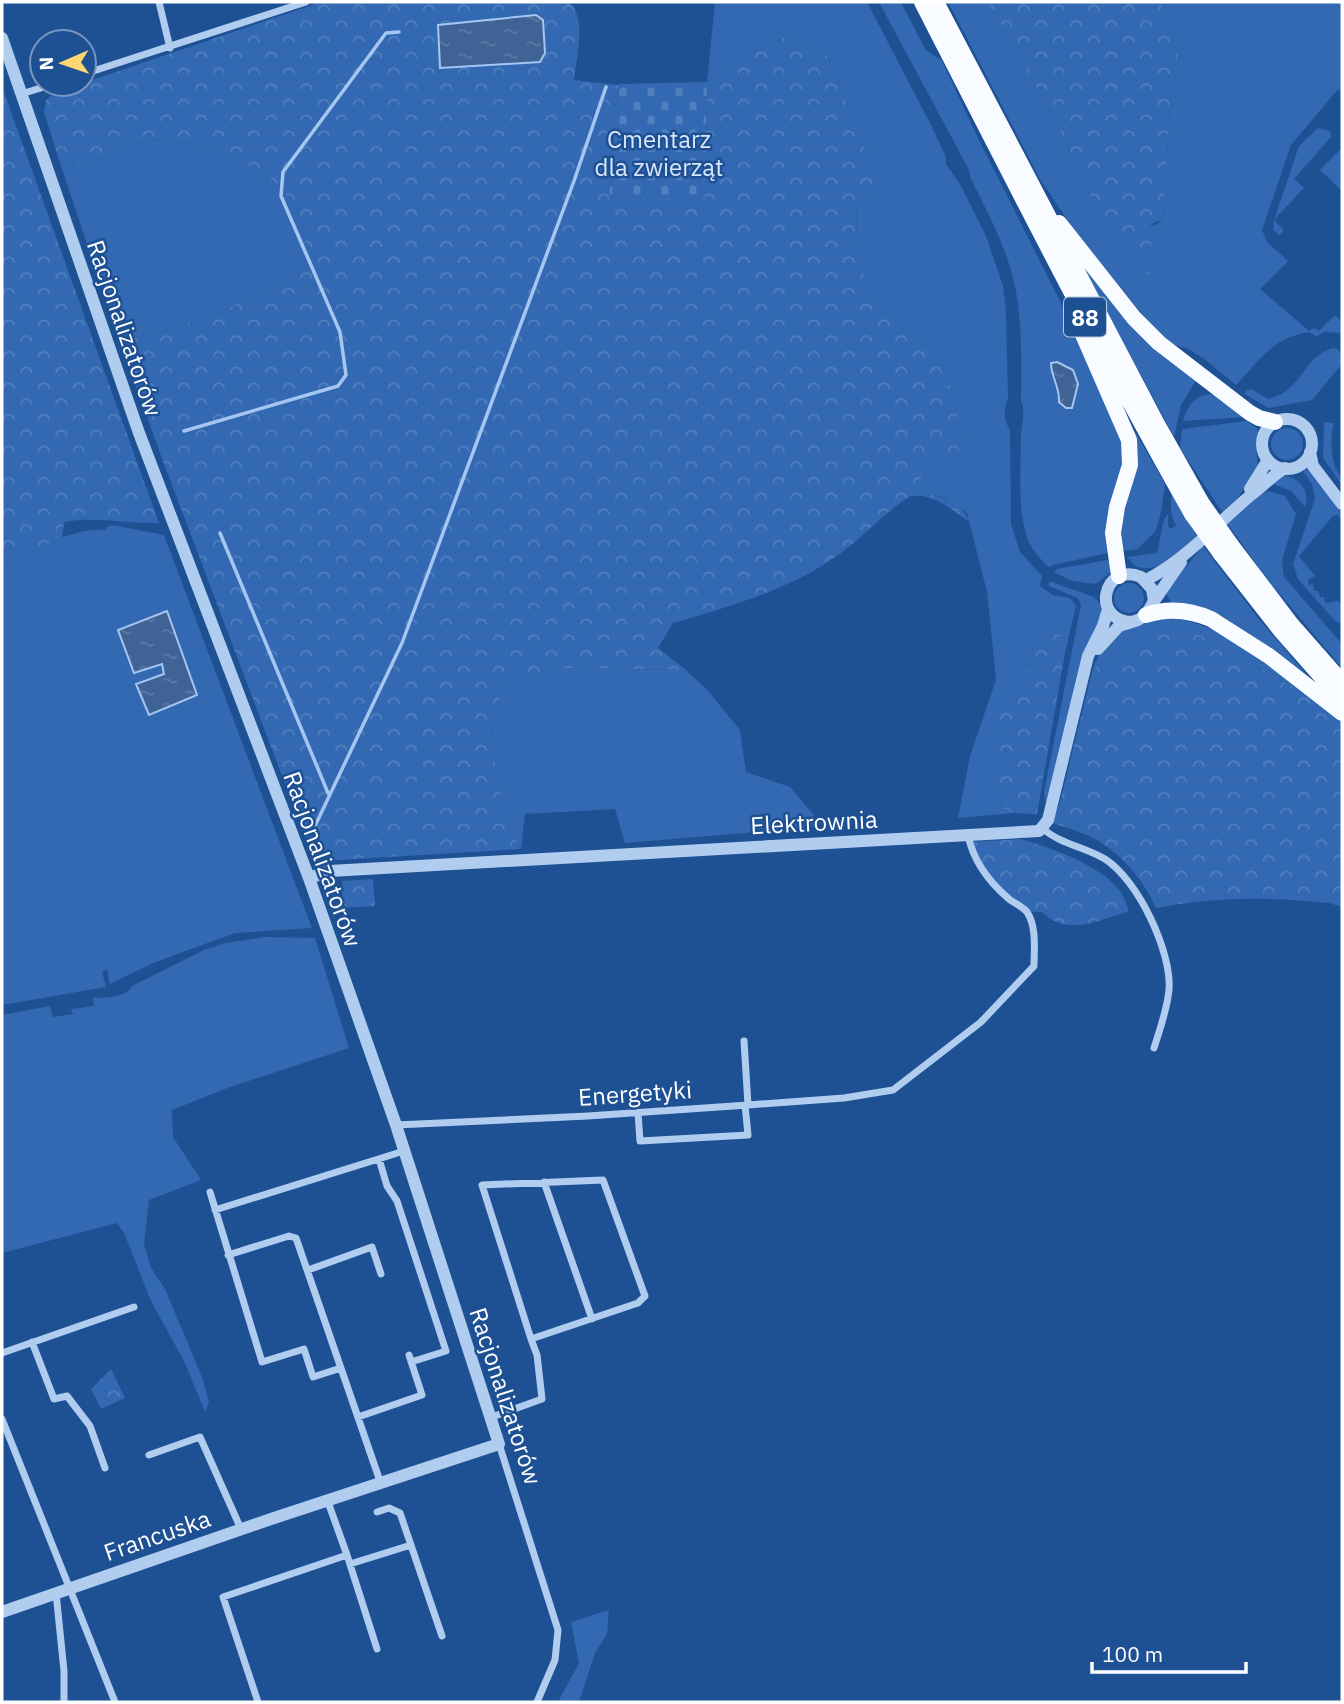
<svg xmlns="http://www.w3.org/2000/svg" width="1344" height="1704" viewBox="0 0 1344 1704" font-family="'IBM Plex Sans',sans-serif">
<defs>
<pattern id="forest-crowns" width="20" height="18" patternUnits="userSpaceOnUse" patternTransform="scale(1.75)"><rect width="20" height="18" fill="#3269b2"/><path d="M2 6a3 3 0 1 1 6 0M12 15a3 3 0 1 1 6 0" fill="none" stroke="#5180be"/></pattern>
<pattern id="cemetery-stones" width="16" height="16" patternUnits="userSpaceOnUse" patternTransform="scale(1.75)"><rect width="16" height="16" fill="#3269b2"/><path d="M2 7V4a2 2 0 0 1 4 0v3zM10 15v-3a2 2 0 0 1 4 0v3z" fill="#5180be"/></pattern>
<pattern id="water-ripples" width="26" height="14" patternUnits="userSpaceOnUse" patternTransform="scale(1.75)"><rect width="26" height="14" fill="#406395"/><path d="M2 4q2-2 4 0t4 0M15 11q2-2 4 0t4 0" fill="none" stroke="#5d7aa5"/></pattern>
</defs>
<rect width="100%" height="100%" fill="#1e5094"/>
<path fill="#3269b2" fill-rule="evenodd" d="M715,2H867L932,127L946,157V164L960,184L986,236L1003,286L1006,312L1008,399C1003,408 1004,422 1010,430L1011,524L1020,552L1042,576L1040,586L1053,595L1070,598L1076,606L1065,653L1057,629L1033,649L1026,683L992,719V729L1002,751L998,788L1001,807L1013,813L958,818L970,756L996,680L987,592L967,513L943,497L916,491L922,458L942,456L961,436L953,392L927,347L914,340L875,302L860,265L856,243L857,202L881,191L859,131L824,49L786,36L735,63L707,82Z
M879,2H901L925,49L942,61L978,138L1072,325L1123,444L1124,453L1112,552L1053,565L1049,567C1040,559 1031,549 1027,537C1017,508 1021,464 1021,433C1022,422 1026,412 1021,401C1021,362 1023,320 1014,282C1005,244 987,211 970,177L969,170ZM1061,365L1073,370C1077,381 1079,388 1074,399L1059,402L1057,381Z
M948,2H988L1058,126L1101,220L1154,258L1147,228L1163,221L1171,93L1180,60L1160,2H1342V93L1338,89L1291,145L1262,230L1267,242L1288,261L1260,289L1309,331L1314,328L1319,331L1335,315L1342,322V333L1325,332L1316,336L1309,332C1272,338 1261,359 1236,385L1203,358L1188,349L1171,344L1156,331L1082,241L1041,181Z
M1318,128L1330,131L1331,137L1294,179L1304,188L1274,220L1284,230L1279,236L1273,229L1274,220L1299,146Z
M160,140L211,147L265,173L293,202L306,232L304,255L298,273L209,318L120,342L61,166L110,157L126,144Z
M1342,148V191L1320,170Z
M1085,270L1092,272L1195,378V382L1181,405L1174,437Z
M1333,348L1337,349L1342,354V364L1312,400L1268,408L1245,394L1246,390L1251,389L1268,399C1303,391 1301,358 1333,348Z
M1210,394L1216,396L1244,417L1183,421C1187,407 1194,396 1210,394Z
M1119,404L1165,484L1161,513L1155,532L1137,549L1123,551L1121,524L1136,469Z
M1247,421L1258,429L1256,445L1258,468L1237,499L1222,512L1180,448L1182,429Z
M1324,422L1334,423C1330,436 1331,457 1336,469C1339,476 1342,477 1342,485L1323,458Z
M1271 444a16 16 0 1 1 32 0a16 16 0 1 1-32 0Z
M1307,469L1342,513V520L1338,515L1333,516L1299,556L1315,576L1308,580L1309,585L1313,584L1314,591H1318L1320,597H1324L1325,603L1338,601L1342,606V623L1335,621L1298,579L1293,564L1315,499L1312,484L1303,472Z
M1283,475C1299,478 1311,490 1305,507L1291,491L1273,484Z
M1268,491L1285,496L1296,514L1282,560L1284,577L1342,644V668L1264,575L1227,523L1259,495Z
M1172,493L1197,535C1178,553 1164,573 1136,567L1127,557L1157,553L1164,519L1168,514V525L1170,529L1176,526C1170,514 1170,505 1172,493Z
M112,525L164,535L312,928L235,933L153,963L110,984L107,969L102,972L106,987L2,1005V564C33,551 71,527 106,530L107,527Z
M1203,546L1258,618L1307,675L1224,617L1205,609L1172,604L1165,592Z
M1114,559L1109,574L1095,584L1072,581L1054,572L1057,569Z
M1049,581L1094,597L1100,604L1102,615L1046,806L1044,792L1081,605L1078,598L1049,586Z
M1114 598a15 15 0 1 1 30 0a15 15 0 1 1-30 0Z
M1160,617C1220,619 1267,664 1313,698L1206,638L1157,631L1126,654L1093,668C1098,655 1109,635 1124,630C1138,625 1146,624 1160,617Z
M562,668L686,670L709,692L740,730L746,772L790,787L813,814L817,827L625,843L615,809L525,814L521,849L508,825L490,741L503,684Z
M265,937L315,938L349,1048L230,1087L172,1110L173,1137L201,1180L149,1200L144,1244L151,1268L165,1289L202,1377L209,1402L205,1412L185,1363L151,1301L124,1233L117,1223L2,1253V1015L50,1006L53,1017L73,1014L71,1009L94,1006L93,998C107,997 124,999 132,986L204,950L226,943Z
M609,1610L607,1634L595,1653L579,1702H558L579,1663L571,1622Z"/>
<path fill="url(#forest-crowns)" d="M321,2H568C588,15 576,59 574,80L618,85L609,199L705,198L707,82L735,63L786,36L824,49L859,131L881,191L857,202L856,243L860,265L875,302L914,340L927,347L940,368L953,392L961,436L958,451L942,456L922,459L923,473L916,491C935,495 963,501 969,522C952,510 934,493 912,496C902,498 861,537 850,546C800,587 734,605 673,623L658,648L686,670L562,668L503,684L490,741L508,825L521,849L321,861L306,839L164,464L120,342L209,318L298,273L304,255L306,232L293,202L265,173L211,147L160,140L126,144L110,157L61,166L44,112L46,100L57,92Z
M988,2H1160L1180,60L1171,93L1163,221L1155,222L1148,228L1154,258L1153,275L1145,273L1101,220L1058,126Z
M2,87L159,523C127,524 95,516 64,522L62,538L2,564Z
M1058,628L1065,653L1037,814L1013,813L1001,807L998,788L1001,751L992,729V719L1026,683L1033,649Z
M1184,629L1206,638L1313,698L1342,723V907L1329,903C1267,897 1217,896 1156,908C1144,881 1121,853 1095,839C1082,832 1067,828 1053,823L1061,798L1093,668L1126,654L1157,631Z
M1021,839C1049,847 1102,866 1119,890C1124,896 1126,904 1129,911C1101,920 1067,937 1042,912H1026L989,877L970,842Z
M373,879L375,906L343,908L342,881Z
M111,1369L125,1398L101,1409L91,1389Z"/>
<path fill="url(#cemetery-stones)" d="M707,82L705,199H609L618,84Z"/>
<path fill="url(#water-ripples)" stroke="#a4c6f0" stroke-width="2" d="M536,15L543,20L545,53L540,62L440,68L438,25Z
M1057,362L1073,370L1078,384L1072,408H1066L1059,402C1060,387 1051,377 1051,363Z
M167,611L197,695L149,715L136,684L164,674L162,664L134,673L118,630Z"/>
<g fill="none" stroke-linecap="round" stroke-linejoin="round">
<path stroke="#a4c6f0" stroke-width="3.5" d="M184,431L338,386L346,375L340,332L281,196L283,172L386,33L399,32
M220,533L328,793
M315,826L402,643L574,181L606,87"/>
<path stroke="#b0ccef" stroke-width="7" d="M159,2L170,48
M84,74L306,2
M21,94L54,84
M1042,828C1060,844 1085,847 1105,859C1138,880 1172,952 1169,990C1167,1010 1160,1029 1154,1048
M744,1041L748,1105
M638,1113L640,1141L748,1135L745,1105
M396,1125L588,1116L748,1105L844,1098L893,1090L981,1022L1034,966C1034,950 1037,927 1027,912C1023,907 1014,903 1009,899C989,882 973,860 968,835
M379,1159L387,1186L397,1201L446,1351L411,1362
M544,1182L592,1319
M210,1192L262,1362L304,1349L313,1377L341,1368
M215,1210L404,1151
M228,1255L289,1236L296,1238L381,1484
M308,1270L372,1247L381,1274
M32,1342L54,1399L67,1396L90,1426L105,1468
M2,1353L134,1307
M358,1417L422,1395L409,1355
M492,1417L542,1399L537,1355L531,1339L482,1185L603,1180L645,1296L638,1303L531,1339
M2,1419L115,1702
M499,1444L558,1630L555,1660L537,1702
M149,1455L200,1437L241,1529
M328,1502L347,1555
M377,1512L389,1508L400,1513L442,1636
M350,1564L411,1545
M56,1593L64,1671V1702
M258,1702L223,1597L347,1555L377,1649"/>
<path stroke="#b0ccef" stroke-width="12" d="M2,38L139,433L309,878L396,1125L499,1444L274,1518L2,1612
M1262 444a25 25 0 1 1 50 0a25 25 0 1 1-50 0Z
M1310,452L1313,466L1342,504
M1250,489L1268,460
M1146,580C1187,559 1216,524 1251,495C1263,486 1272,476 1285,468
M1132,622C1090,621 1103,561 1141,577L1152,589L1154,601
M1098,649L1119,626L1138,620L1146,615L1154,601L1181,562
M309,878L330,871L1039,831L1048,820L1088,656L1103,626L1108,609"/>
<path stroke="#f8fbff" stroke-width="16" d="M922,2C1010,174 1097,346 1192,514
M936,2L1157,424L1201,502
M1059,223L1134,318L1159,343L1250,413L1259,418L1275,422
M1078,323L1129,440L1130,465L1117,507L1113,533L1119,576
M1231,545L1291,624L1342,682
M1221,554L1282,632L1342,700
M1146,615C1167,608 1190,610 1211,619L1269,656L1342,713"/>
<path stroke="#f8fbff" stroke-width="16" d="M1201,502L1231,545
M1192,514L1221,554"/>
</g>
<g text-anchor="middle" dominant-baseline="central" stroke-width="5" stroke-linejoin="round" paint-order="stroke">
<rect fill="#1e5094" stroke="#bccadf" stroke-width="2" x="1064" y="297.5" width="42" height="39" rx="5"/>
<g font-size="23" font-weight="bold" fill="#fff">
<text x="1085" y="317">88</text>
</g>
<g font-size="24" fill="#d7e6fa" stroke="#1e5094">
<text x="659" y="139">Cmentarz<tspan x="659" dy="28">dla zwierząt</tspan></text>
</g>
<g font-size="24" fill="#fff" stroke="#1e5094">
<text transform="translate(125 328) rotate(71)">Racjonalizatorów</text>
<text transform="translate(814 822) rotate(-3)">Elektrownia</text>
<text transform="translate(323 859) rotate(70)">Racjonalizatorów</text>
<text transform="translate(635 1093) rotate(-4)">Energetyki</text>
<text transform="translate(506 1396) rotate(72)">Racjonalizatorów</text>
<text transform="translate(157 1535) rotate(-19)">Francuska</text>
</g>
</g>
<rect width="1344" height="1704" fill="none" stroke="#ffffff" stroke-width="7"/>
<g transform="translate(63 63) rotate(268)"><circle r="33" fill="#1e5094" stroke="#7896bf" stroke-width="2"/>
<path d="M0-5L12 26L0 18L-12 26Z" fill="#fdd770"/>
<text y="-10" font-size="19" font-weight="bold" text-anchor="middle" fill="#ffffff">N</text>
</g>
<path d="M1092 1662v10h154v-10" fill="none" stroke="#ffffff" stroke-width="3.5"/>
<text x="1102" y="1662" font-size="21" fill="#ffffff" stroke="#1e5094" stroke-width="5" paint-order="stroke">100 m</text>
</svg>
